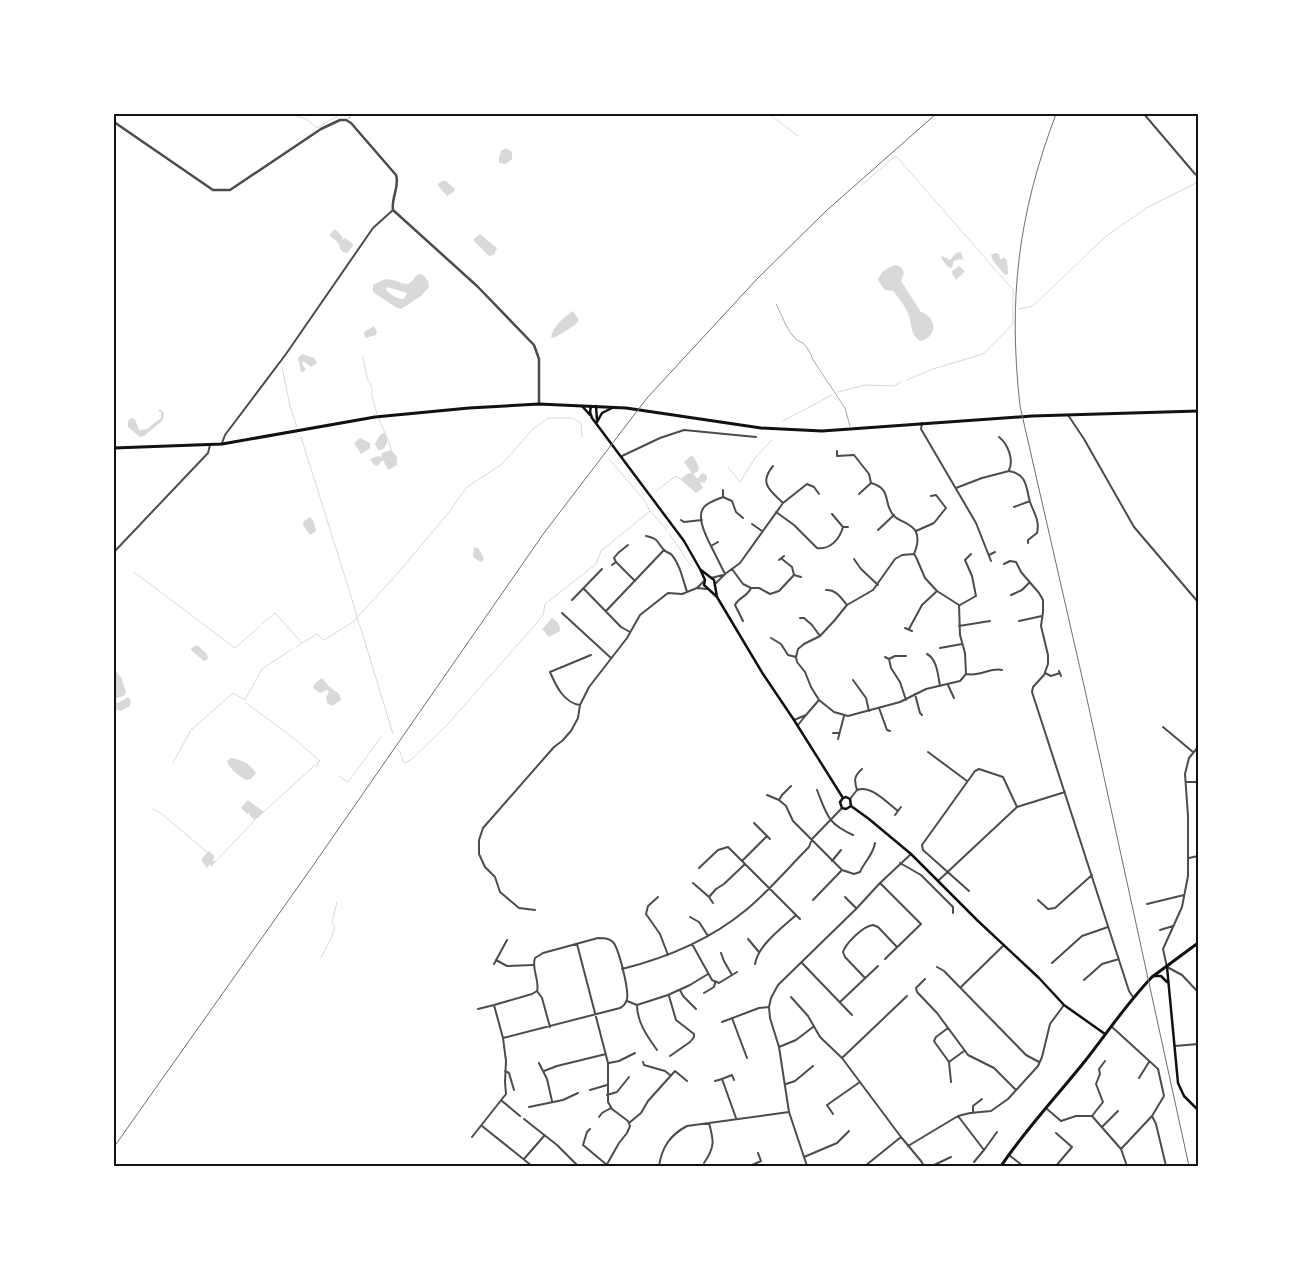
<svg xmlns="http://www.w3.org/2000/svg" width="1312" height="1280" viewBox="0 0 1312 1280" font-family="Figtree,sans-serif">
<rect width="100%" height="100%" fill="#fff"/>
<path fill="#d9d9d9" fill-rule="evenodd" d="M506,148L512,152V159L506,164L499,163V157L501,151Z
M442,181H446L454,188L455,191L447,196L439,187L438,184Z
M335,229L343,237L342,240L345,238L353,244V246L347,253C339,252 341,248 338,243C336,240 331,237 329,235Z
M480,234L497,248L494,255L489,256L473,240Z
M961,252L963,260L960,259L954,261L952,268L948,267L941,258L942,256L950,260L956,253Z
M995,253L999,254L1000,259H1002L1004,257L1007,260L1008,274L1005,275L993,261L991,255Z
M896,265L901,267L904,272L901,281L921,312C937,317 938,337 920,341C910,334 912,325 909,316C906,307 899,298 893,291L885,290L878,280C881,271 888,267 896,265Z
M959,266L965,271L956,280L951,272Z
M419,274L423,275L428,281L429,287L421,296L401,309L397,308L373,292V285C384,279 385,277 399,282C401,283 404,284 407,284C412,284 414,276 419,274ZM387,287C390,288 405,292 407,293L404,299C397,299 391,295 386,290Z
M573,311L579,320L575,325L554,338L551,337C553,326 564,317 573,311Z
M374,326L377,332L376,335L365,338L364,332Z
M302,354L314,358L317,363L311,367L303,361L302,364L306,369L303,372H301L298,358Z
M160,409L164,413L163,420L144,436L140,437L128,427V421L131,418L135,419L139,430L147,429L161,418V412L158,411Z
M384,433L386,434C389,439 387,446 382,450H378L375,444L380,435Z
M360,438L370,443V448L361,454L354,443Z
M391,450L397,457V465L388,470L383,460L377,466L374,465L370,459L378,456L381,457L382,453Z
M691,456L694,457L699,467L698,471L693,474L698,479L700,475L703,473L707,476V479L704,483L700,482L703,488L696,493L680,479L689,473H692L684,462Z
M310,517L314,522L316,531L310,535L303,525L304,521Z
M474,547L478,548L482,554L484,559L481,562L473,557Z
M552,618C558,621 560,625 560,631L549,637L542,629Z
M197,645L206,653L208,657L207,660L204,661L192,651L191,648Z
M114,669L121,677L126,692L124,696L117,698L115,701L118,703L128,697L131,700L130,706L121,711L114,709V682L116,680L114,674Z
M322,678C325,681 327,685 331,688C337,693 339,691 341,700L332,706L327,703L326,697L329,692L327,690L320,693L313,688L315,683Z
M231,758C240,759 251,764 256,773L251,779L246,780C238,775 230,770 227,761Z
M248,800L264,812L255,820L250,816V813L247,814L241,808Z
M209,851L214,856L213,862L218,859L211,867L210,864L207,868L202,861V858Z"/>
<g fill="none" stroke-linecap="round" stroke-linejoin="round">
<path stroke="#d9d9d9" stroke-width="1" d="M291,114L306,119L317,128L341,114
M769,114L798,136
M862,185L894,157H897L1013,290V324L983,354L933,369L907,380
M1019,309L1033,306L1105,237L1148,207L1198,182
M363,357L367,378L372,387V396L377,414
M282,367L290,406L297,427
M838,392L865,385L894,386L901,382
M379,419L385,433
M783,421L832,395
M301,437L356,612L357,619L361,629L393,734
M387,438L392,450
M609,459L645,501L650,511
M728,467L740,482L755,458L772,440
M656,491L676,476L680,479
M669,533L691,566
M134,572L235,648L259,627
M262,624L275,613L302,643
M296,647L317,634L324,640L353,622L397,574L446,516L467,487L502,464L532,430L548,418H572L581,423L582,437
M246,703L291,736L320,761L317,763L318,765L317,767L315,765L258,817
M397,749L400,752L404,763L411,760L448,724L535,625L543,615L545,604L596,564L601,551L650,511L667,530
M173,763L191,730L233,693L245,700L262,669L292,649
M339,776L348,782L381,737
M153,809L162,814L207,852
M218,859L255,820
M321,958C327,945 332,940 335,926L332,923L337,902"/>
<path stroke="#4c4c4c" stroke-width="0.5" d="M348,119L352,114
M776,304C782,315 785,326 793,336C796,340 799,341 803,343C808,348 811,354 813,360L845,408L850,426"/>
<path stroke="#4c4c4c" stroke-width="2" d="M1144,114L1195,174L1198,176
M1068,415L1084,439L1134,527L1198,602
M922,423L921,429L976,523L991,561
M999,437C1008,444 1014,460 1009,470
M222,443L225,435L286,354L373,228L393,210
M837,451V456L854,455L869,474L871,483C893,489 882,503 894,516C900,522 912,523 916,532C919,539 917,547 914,554
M622,456L660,438L684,430L756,437
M773,466C758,484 771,491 783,503
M956,488L982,478L1009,471C1028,474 1026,489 1030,502C1034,513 1040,521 1037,533L1028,540V543
M723,490V497
M859,494L871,483
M723,497L732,501L736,512L743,518
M1014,507L1030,501
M776,512L794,525L817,548C831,550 840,538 843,527
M832,514L843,527H848
M681,520L684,522L702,520
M752,524L762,531
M878,530L894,515
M916,531L934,523L946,508L936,495L931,496
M646,536C660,539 656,542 664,550C666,552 669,553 671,554C680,564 683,580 687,592
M718,542L711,546L725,574
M711,546C706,536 695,515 705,506C709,502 718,499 723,497
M114,552L208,453L210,445
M989,555L995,552
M782,559L792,567L794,575
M854,559L861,569L878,585
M779,560L784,556
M616,562L635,581
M1004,564L1010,561L1016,562L1021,572L1039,593L1043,600V612L1041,626L1048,655V664L1044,675L1033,687L1032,692L1129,991L1133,997
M612,565L616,562L614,558L618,553L628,545
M732,569L743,584L751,588H759L770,594L779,591L794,575L801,577
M711,578L723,575
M715,584L725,574L740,563L783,503L807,484L814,487L819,494
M697,588L704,581
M584,589L621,627L630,632
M826,590C836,589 841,598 847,605
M1011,595L1022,590L1029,583
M572,600L602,569
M960,605L976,596L972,576L965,560L971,554
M606,611L664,550
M562,613L611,658
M800,618H804L812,625L820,636
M743,621L735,605C739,597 747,597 751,588
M1019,621L1042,616
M959,626L990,621
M905,628L912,631
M909,629L922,605L937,591
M771,638L781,644L788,655L796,657
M940,648L962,644
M927,654C937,659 938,675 940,686
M885,657L889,659L895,656H906
M889,659L891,668L900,682L906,700
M1059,671L1061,676
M1045,673L1051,676L1060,673
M966,674C980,677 991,667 1002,670
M853,680L866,698L869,711
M948,685L954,698
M915,694L920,713L922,715
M819,700L811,687L805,672L797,662L796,657L798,649L804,644L820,636L834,621L847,605L873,590L895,559L902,555L914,554L916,557L925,578L937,591L959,605L960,635L965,653L966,674
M580,705C564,703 556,686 550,672L591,655
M879,708L887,730L890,731
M806,715L819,700L834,712L848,716L900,702L926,689L960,681L966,674
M794,720L806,715L798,725
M1163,727L1193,752
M833,733H839
M838,739L844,716
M1198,747L1189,758L1185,774L1188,816V876L1182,907L1163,949L1167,967L1182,975L1198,992
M928,752L967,781
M862,769C854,776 854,780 857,790C871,784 888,804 898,811
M1186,782H1198
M817,790C827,815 827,823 853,835
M767,795L779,800L786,806L793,821L842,870L854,874L860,872C865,861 873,855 875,843
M850,799L857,790
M779,800L782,795L791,786
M895,815L901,807
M754,823L770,839
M1189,858L1198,856
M742,861L767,836
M832,861L841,850
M900,863L921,875L953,907V913
M699,868L718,850L728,847L800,919
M939,880L1017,807L1065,792
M693,883L709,897L713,903
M880,883L921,924L885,959
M969,891L923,850L922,845L975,771L979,769L1003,777L1017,807
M658,897L648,906L646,914L660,934L668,955
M709,897L716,889L724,884L745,864
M845,897L856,908
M813,900L842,870
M1038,900L1048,909L1055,908L1092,875
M1147,904L1184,895
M535,910L519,908L500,892L495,877L485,867L479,854V840L483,828L554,747L562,741L571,731L578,718L580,705L589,687L627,638L640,615L668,593L682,594L697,588L707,589
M690,917L699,922L708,936
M1160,930L1173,926
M748,939L759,952
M577,944L608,1063V1102L612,1109L628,1121L630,1126L627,1133L619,1143L606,1166
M692,944L712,980L719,983L737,972
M721,953L724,961L732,975
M496,960L507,966L533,965
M802,963L852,1015
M1052,963L1082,936L1108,927
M494,964L507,940
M755,964C758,945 782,928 796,915
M937,967L944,971L1026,1055L1039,1062
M622,969C666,958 711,939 746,910C769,891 788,868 809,847L812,839L842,808
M865,978L845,957L843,952C846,943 863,926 873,925L878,927L897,947
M925,979L916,988L917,992L937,1013L968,1055L994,1068L1016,1090
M1084,980L1102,964L1119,959
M961,987L1004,945
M680,990L683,996L696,1009
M537,991L532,994L494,1005L503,1038L620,1008C624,1006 626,1003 627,999C629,990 619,949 613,942C609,938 604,938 598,938L543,953L535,958C531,969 540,980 537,991L542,998L550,1027
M704,993L714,987L715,983
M669,996L676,1020L694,1034V1037L690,1042L670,1056
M791,997L808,1016L820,1037L842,1058L901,1137L921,1161L924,1166
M627,1001L637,1005L668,995L690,985L708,974
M840,1002L878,966
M637,1005C637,1022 647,1036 657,1050
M478,1009L494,1005
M732,1018L747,1058
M722,1022L759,1008L769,1007
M1111,1026L1158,1069L1164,1096L1152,1116L1121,1149
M948,1028L936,1037L934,1041L936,1044L949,1062L964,1051
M1175,1046L1198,1044
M779,1047L796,1040L813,1027
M842,1058L907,996
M643,1062L644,1065L665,1071L670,1075
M949,1062L951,1082
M539,1063L547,1079L552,1101
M609,1063L619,1061L635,1053
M505,1071L509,1073L514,1090
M544,1071L557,1066L606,1054
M1139,1078L1149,1062
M734,1080L732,1075L722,1079L736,1118
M715,1081L722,1079
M786,1084L795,1081L813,1066
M590,1090L607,1085
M607,1095L617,1092L629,1077
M502,1101L520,1116
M529,1107L563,1100L578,1093
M1047,1109L1061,1121L1076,1116H1092
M973,1113V1106L982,1099
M833,1114L827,1105L860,1082
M958,1116L984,1150L974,1162
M1092,1116L1103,1102L1096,1084L1100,1074L1099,1069L1105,1061
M1092,1116L1121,1149L1127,1166
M1152,1116L1156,1124L1166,1166
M599,1117L602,1113L611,1108
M524,1119L557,1145L577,1165
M629,1123L641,1113L648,1101L675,1071L687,1081
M482,1126L532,1166
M1102,1127L1118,1111
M590,1129L587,1132L583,1145L607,1165
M472,1137L506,1094L505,1082L506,1061L503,1038
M908,1146L958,1116L970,1113L991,1111L1008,1099L1038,1066L1042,1057L1050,1024L1064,1005
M984,1150L997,1132
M1009,1155L1023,1166
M804,1157L837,1143L849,1131
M524,1159L544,1136
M704,1163C715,1147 714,1141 709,1123
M659,1166C662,1147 670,1135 687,1126L789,1112
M750,1166L761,1161L758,1153
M807,1166L789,1112L779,1047L770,1018L769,1007L771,998L778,985L856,909L880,883L911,854
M865,1166L901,1137
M932,1166L951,1157
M1056,1166L1072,1147L1056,1133"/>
<path stroke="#4c4c4c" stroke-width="2.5" d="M114,122L213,190H230L321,129L340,120H346L351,123L396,175C400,186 391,198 393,210L477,286L534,345L539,359V404"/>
<path stroke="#111" stroke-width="2.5" d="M582,406L590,415
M591,406L590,412L592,418L684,541L700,569L705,580L704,585L717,597L763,674L794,720L843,798
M596,406L597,420
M597,422L602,413L612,408
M701,570L714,580L717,597
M843,798L840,802L842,808L846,809L851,806
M843,798L846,797L850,799L851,806
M851,806L869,819L911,854L978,921L1039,978L1064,1005L1105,1034
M1167,967L1178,1083L1184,1096L1198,1110
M1153,976H1161L1167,982"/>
<path stroke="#111" stroke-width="3" d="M1001,1166C1026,1129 1057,1096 1085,1061C1107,1033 1127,1003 1152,977L1198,943"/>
<path stroke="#111" stroke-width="3" d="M114,448L222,444L375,417L469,408L539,404L626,408L761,428L822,431L1032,416L1198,411"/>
<path stroke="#707070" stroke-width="1" d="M1056,114C1018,215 1008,298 1020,406L1085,690L1189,1166
M114,1147L312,867L544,533L647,398L757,279L826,211L936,114"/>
</g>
<rect width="1312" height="1280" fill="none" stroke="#ffffff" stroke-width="230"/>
<rect x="115" y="115" width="1082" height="1050" fill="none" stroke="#111" stroke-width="2"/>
</svg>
